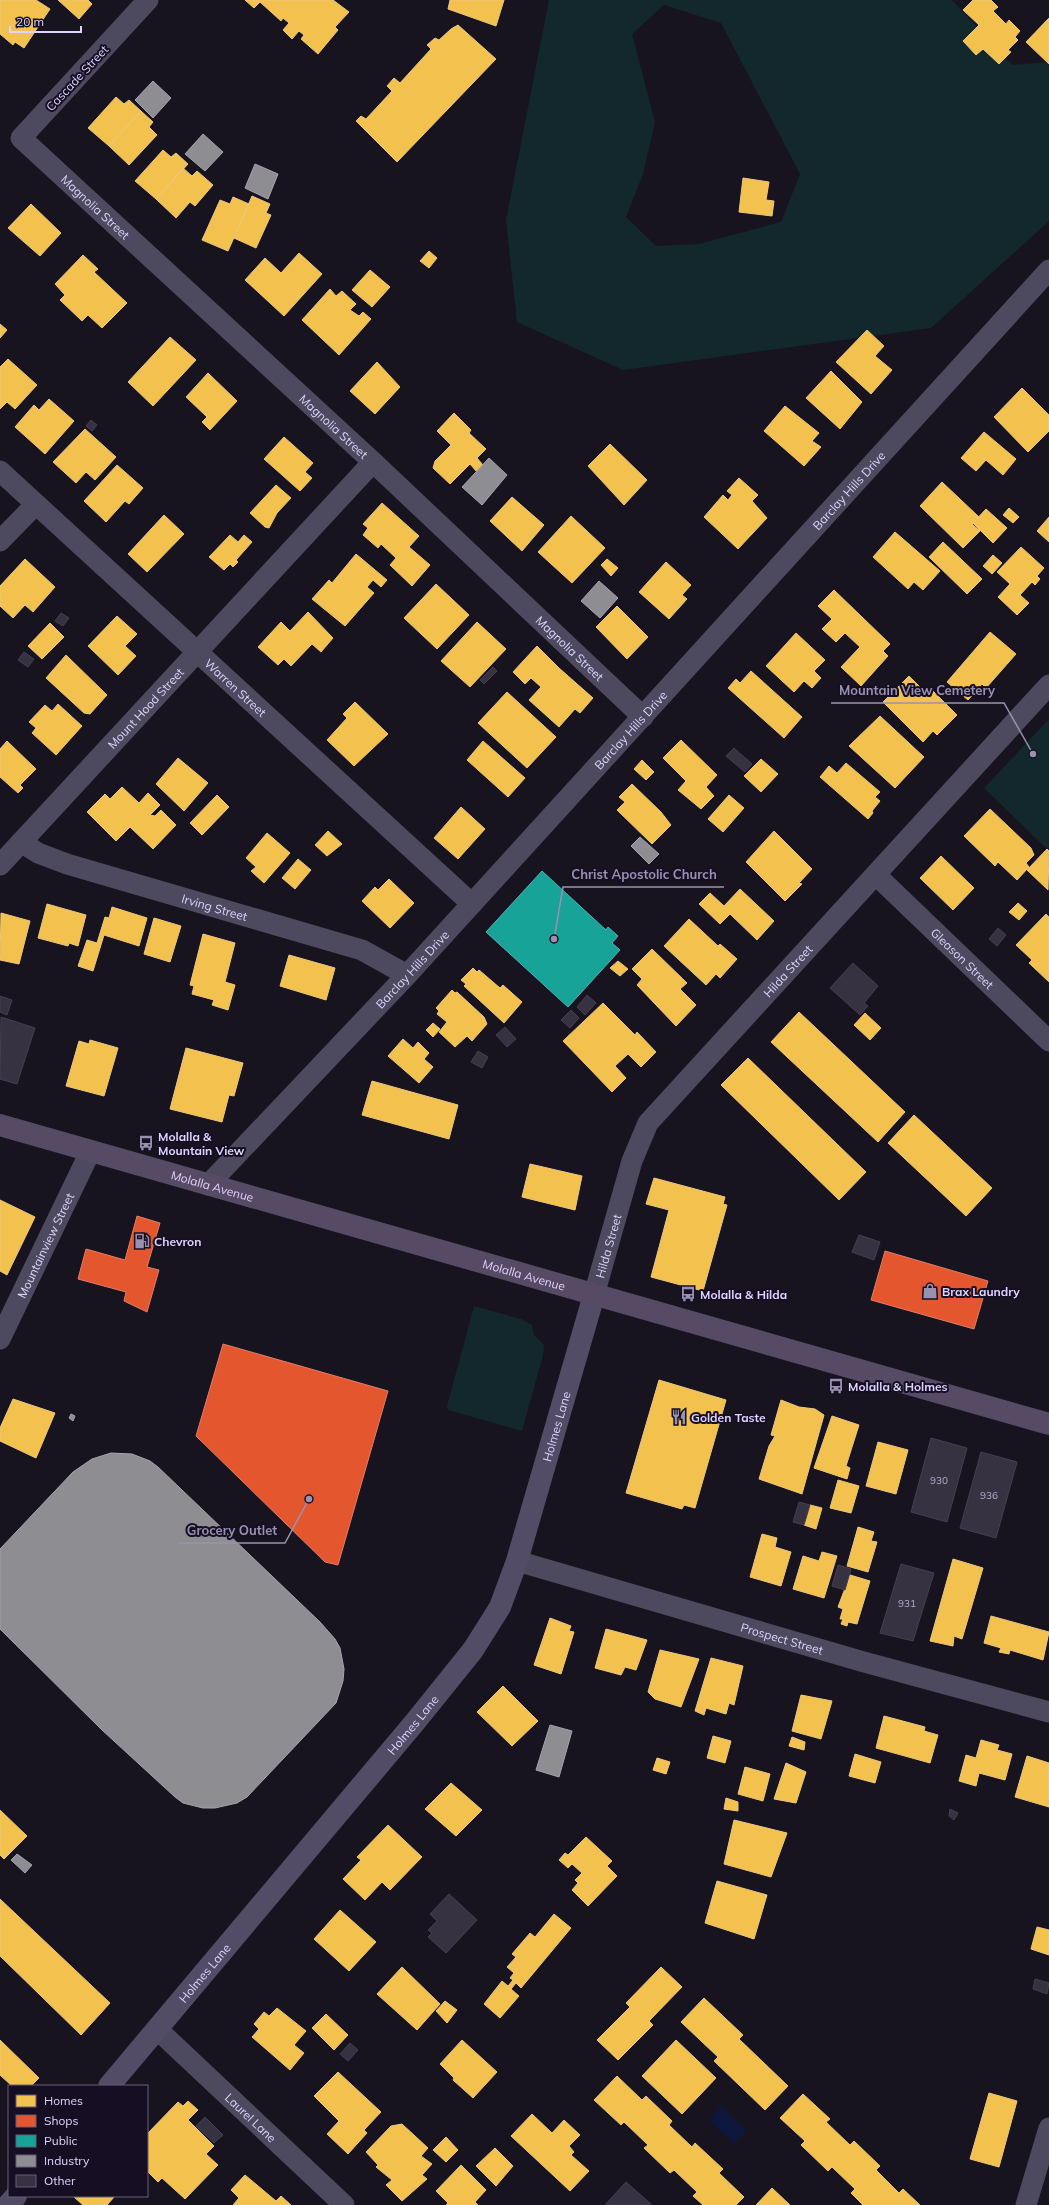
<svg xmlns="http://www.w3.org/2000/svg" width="1049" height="2205" viewBox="0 0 1049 2205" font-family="Mulish,sans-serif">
<rect width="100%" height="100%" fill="#17141f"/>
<path fill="#13282c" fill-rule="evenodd" d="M549,0H952L1012,65L1049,62V221L931,328L623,370L517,322L506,220ZM664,5L721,23L800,174L781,222L699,244L656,246L626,217L643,174L655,122L632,34Z
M1049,719V851L984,788Z
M474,1306L521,1319L532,1325L534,1335L544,1345L543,1355L522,1431L448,1410L447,1406Z"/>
<path fill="#0d173e" d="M721,2106L746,2130L734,2144L709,2120Z"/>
<path fill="#f2c14e" stroke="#ecc783" d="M0,0H36L50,9L24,48L15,42L13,45L0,34Z
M58,0H88L92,4L79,19Z
M245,0H333L349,12L335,27L338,30L318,54L301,39L304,35L299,31L292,39L283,30L289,23L283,18L281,21L260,2L254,8Z
M450,0H504L496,26L448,9Z
M973,0H991L998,7L993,11L1006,24L1009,20L1020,31L1015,37L1018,40L1008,50L1011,52L999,64L983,49L976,55L963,41L979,25L963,10Z
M1049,18V64L1026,42Z
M458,25L496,59L397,162L356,121L361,116L366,119L392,91L387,86L394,78L400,83L431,49L427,45L435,38L439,40L451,29Z
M116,97L124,104L129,100L141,111L109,146L88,128Z
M141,111L153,122L149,127L157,135L129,165L109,146Z
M163,150L171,157L176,153L188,164L156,199L135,181Z
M183,168L192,176L197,171L213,185L195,206L190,202L176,218L156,199Z
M743,178L769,182L766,200L774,201L772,216L739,212Z
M252,196L270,204L266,213L271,215L256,248L234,238Z
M233,197L249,204L228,251L202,240L220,200L230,204Z
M31,204L61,233L40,256L8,228Z
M429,251L437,258L429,268L420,261Z
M299,253L322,274L284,316L245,280L265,258L281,273Z
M83,255L98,269L94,272L127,303L102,328L88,315L82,321L60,300L65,295L55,284Z
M370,270L390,287L372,307L352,290Z
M330,289L336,296L342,291L356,304L350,310L359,316L363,312L371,319L339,355L302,320Z
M0,324L7,330L0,338Z
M867,330L884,346L875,356L892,370L871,394L836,362Z
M170,337L196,360L153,406L128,382Z
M8,359L37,385L15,409L7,402L0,409V367Z
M377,362L400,387L375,414L350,391Z
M831,371L862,402L840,429L806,398Z
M208,373L237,401L210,430L202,422L207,417L186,397Z
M1022,388L1049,415V431L1028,452L994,417Z
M49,399L74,421L45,454L15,427L34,405L39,410Z
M785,406L819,433L812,441L821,447L804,466L764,431Z
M454,413L471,430L469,433L486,449L477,458L483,465L477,472L470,464L450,484L433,468L435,461L451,445L437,431Z
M85,429L116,457L95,480L86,472L76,483L53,462Z
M984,432L1016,459L1003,475L986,460L976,471L961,458Z
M284,437L313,463L305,472L312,478L300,491L264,459Z
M610,444L647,480L624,505L588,466Z
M117,465L143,488L129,504L125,501L106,522L84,501Z
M739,478L758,495L752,501L767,518L738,549L704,517L723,495L728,500L732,495L727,491Z
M942,482L979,517L972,524L980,531L963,548L920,506Z
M276,485L291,498L277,513L269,528L265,527L250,513Z
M512,497L544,525L522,551L490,521Z
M382,503L419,536L409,547L430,565L412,586L390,565L396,558L381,544L378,548L363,535L368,528L363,524Z
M1009,508L1019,517L1013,523L1003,515Z
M986,509L1007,528L993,543L973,523Z
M164,515L184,534L147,572L128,554Z
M571,516L605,548L572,583L538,552Z
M1049,517V542L1037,531Z
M895,532L940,571L923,590L914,582L908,589L873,557Z
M230,535L238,542L244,535L252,542L236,560L238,562L233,567L230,564L224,570L209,557Z
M943,542L982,579L967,594L929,557Z
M1021,547L1044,568L1037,576L1040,579L1035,585L1032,582L1020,595L1029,603L1017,615L998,597L1010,584L997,572Z
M356,554L387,580L381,587L373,580L367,587L374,593L345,626L312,599L329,580L332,583Z
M993,555L1002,563L992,574L983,566Z
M25,559L55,587L33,612L25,605L13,618L0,606V586Z
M607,559L618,568L611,576L601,565Z
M666,562L691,585L682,595L687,599L669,619L639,592Z
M436,584L469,615L437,649L404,618Z
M834,590L890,644L883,651L888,656L861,686L841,667L860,647L845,633L836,642L822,629L832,619L818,606Z
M617,606L648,637L627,659L596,627Z
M308,612L333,638L321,652L312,644L291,666L284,659L278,665L258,647L281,622L290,631Z
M117,616L137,634L125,646L136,656L118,675L88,646Z
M477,622L506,649L470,687L441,661Z
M50,623L64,637L42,659L28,646Z
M990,632L1016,654L986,688L982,684L968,700L947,682Z
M796,633L825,660L814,671L821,678L812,688L804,681L794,692L766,666Z
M537,646L559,668L593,698L580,713L575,709L559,727L529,700L541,687L531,678L525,684L513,672Z
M66,655L107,695L90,714L84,713L46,678Z
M751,671L802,717L784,738L728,688L736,679L740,683Z
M909,676L927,694L931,689L957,715L937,735L933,731L923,742L883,702Z
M507,692L556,737L527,768L478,723Z
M355,702L388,734L354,766L327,740L347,718L343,714Z
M58,704L82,726L56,755L32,733L36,728L29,722L45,705L52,711Z
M880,716L924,757L895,788L849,746Z
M681,740L717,775L706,787L714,796L701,809L678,790L686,781L663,758Z
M7,741L36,769L20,785L23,788L18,793L0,777V749Z
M483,741L525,778L508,797L467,760Z
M178,758L208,783L184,811L156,784Z
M761,759L778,774L761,792L744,776Z
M642,760L654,772L646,780L634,769Z
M846,763L880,792L875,797L880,801L872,811L873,813L868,819L820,777L829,766L837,773Z
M632,784L661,812L671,825L652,844L617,810L625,802L619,797Z
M122,787L139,803L148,793L160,805L150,815L155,816L161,810L176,825L153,849L130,827L116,841L87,812L105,794L110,799Z
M217,795L229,807L202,835L190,823Z
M729,795L744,808L723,832L708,819Z
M461,807L485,829L458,859L434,838Z
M990,809L1031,848L1034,855L1026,863L1029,867L1017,880L998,862L995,866L964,836Z
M328,831L342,844L327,856L315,845Z
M774,831L812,869L799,883L802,884L785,901L746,862Z
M267,833L290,853L264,883L251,871L256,867L246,858Z
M1047,849L1049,851L1048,890L1027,870Z
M941,856L974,888L953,910L920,878Z
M298,859L311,870L295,889L282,878Z
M389,879L414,903L390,928L362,901L375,887L378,890Z
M740,889L774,921L757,940L730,914L720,924L699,904L710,893L724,906Z
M1018,903L1027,911L1019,920L1009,912Z
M47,904L86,915L78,946L69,943L68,946L38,938Z
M112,907L147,918L139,946L104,935L93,971L78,966L87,940L97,943L105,917L109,918Z
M1,913L30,921L19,964L0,960Z
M1046,914L1049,917V982L1029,963L1032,960L1016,945Z
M154,918L181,926L170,962L144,954Z
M689,919L718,946L720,944L737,959L720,978L716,974L706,985L664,946Z
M203,934L235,943L225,982L235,985L228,1010L212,1005L214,1000L192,994L194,986L190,985Z
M652,949L687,983L680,989L696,1005L676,1026L637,985L642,979L632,969Z
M289,955L335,968L326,1000L280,986Z
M618,961L628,969L620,976L610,968Z
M473,968L477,972L479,970L500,988L503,985L522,1002L504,1023L464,986L466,984L461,980Z
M452,990L455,993L457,992L484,1017L487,1024L472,1041L467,1036L455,1047L439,1032L447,1022L437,1014L439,1011L436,1008Z
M603,1003L635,1035L637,1032L656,1052L641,1067L628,1054L615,1066L626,1078L612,1092L563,1041Z
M799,1012L905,1112L878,1142L771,1042Z
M865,1013L881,1028L870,1040L854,1025Z
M433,1023L440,1029L433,1037L426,1030Z
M403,1039L413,1048L418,1042L429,1053L424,1059L433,1067L419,1083L388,1056Z
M90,1040L118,1048L104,1096L66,1086L79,1041L89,1044Z
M186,1048L243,1063L234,1096L229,1095L222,1122L170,1109Z
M748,1058L866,1172L839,1200L721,1085Z
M372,1081L458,1105L449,1139L362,1115Z
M914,1115L992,1188L966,1216L888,1143Z
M530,1164L582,1176L575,1210L522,1197Z
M654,1178L725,1197L723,1204L727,1205L703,1291L651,1277L669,1210L646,1204Z
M0,1200L35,1217L7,1275L0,1271Z
M659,1380L726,1400L695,1508L684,1505L682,1509L626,1493Z
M13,1399L55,1413L36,1458L0,1441V1428Z
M781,1400L799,1407L815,1409L824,1415L802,1494L759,1479L769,1446L775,1436L771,1435Z
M832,1416L859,1425L846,1466L850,1468L847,1479L814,1468Z
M878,1442L908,1450L896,1494L866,1486Z
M838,1480L859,1486L851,1513L830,1508Z
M810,1505L822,1508L816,1529L804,1525Z
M858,1527L874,1532L871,1541L877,1542L868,1572L847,1566Z
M762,1534L777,1538L775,1547L791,1552L781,1586L750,1577Z
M822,1552L837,1556L824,1598L793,1589L803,1556L819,1561Z
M953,1559L983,1568L962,1639L954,1636L953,1646L930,1641Z
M850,1575L870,1581L857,1624L848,1622L847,1626L841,1624L843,1619H840L843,1609L838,1607Z
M991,1616L1049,1632L1043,1660L1010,1650L1009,1654L999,1652L1001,1648L984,1643Z
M550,1618L571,1626L569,1631L574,1632L561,1674L534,1665Z
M606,1629L647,1640L636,1670L625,1667L621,1675L595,1668Z
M660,1650L699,1659L681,1707L655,1699L648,1692Z
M711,1658L743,1666L734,1705L729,1703L726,1714L706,1708L704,1715L695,1711Z
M503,1686L538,1721L512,1746L477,1712Z
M801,1695L832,1701L821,1739L792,1731Z
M884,1716L925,1727L924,1731L938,1735L930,1763L876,1748Z
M713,1736L731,1741L725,1763L707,1758Z
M792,1737L805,1742L804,1750L789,1746Z
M981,1740L999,1745L997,1750L1012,1754L1005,1780L979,1773L976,1786L959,1781L966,1755L976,1758Z
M855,1754L881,1762L875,1783L849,1776Z
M1027,1756L1049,1763V1807L1015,1797Z
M657,1758L670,1762L666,1774L653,1770Z
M786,1763L806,1772L796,1803L774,1799Z
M745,1767L770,1774L763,1801L738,1794Z
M451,1783L482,1810L456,1836L425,1809Z
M726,1798L738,1802V1811L724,1809Z
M0,1810L27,1836L4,1859L0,1855Z
M734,1820L787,1833L771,1877L724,1864Z
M388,1825L422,1857L390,1890L382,1882L365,1900L343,1879L361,1860L357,1857Z
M586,1837L612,1861L607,1866L617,1876L588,1906L572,1890L578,1883L575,1880L582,1873L572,1864L568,1868L559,1860L565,1853L568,1855Z
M717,1881L767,1895L754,1939L705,1923Z
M0,1899L110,2003L81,2035L0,1956Z
M340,1910L376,1942L349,1971L314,1939Z
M554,1914L571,1928L521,1988L516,1983L511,1989L519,1996L500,2018L484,2004L502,1981L508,1986L513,1980L510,1978L514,1973L507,1967L516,1957L512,1954L530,1933L535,1937Z
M1037,1927L1049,1930V1955L1031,1949Z
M402,1967L440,2004L417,2030L377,1994Z
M661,1967L682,1987L649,2021L653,2025L618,2060L597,2040L630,2007L626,2003Z
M704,1998L743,2035L739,2039L788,2086L765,2110L714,2061L718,2057L681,2022Z
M445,2001L457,2010L447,2023L436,2011Z
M277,2008L306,2031L294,2045L304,2053L290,2070L252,2037L259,2029L254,2024L264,2012L269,2016Z
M326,2014L348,2035L334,2050L312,2028Z
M0,2040L39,2078L31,2086H12L0,2075Z
M462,2040L497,2072L473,2098L453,2080L454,2078L440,2064Z
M676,2040L716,2078L682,2114L642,2076Z
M338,2072L381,2112L364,2130L367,2133L348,2154L327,2134L339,2121L314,2096Z
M617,2076L642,2100L646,2096L672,2121L669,2125L692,2147L695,2143L723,2169L719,2173L744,2197L736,2205H703L693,2196L697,2192L674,2170L670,2173L644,2148L648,2145L624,2122L621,2125L594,2100Z
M989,2093L1017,2101L999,2167L970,2159Z
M803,2094L830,2119L826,2122L850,2145L854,2141L880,2166L876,2170L899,2193L903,2189L920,2205H863L851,2193L855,2189L832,2167L828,2171L801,2145L805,2141L780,2118Z
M188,2101L198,2110L188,2120L214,2146L206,2154L218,2165L185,2199L162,2178L158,2182L147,2171V2134L178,2102L183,2106Z
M532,2114L552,2133L564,2120L580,2135L569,2146L574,2152L571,2155L589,2171L570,2191L511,2136Z
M402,2124L428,2148L421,2156L432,2164L422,2175L427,2179L402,2201L386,2185L392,2180L376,2167L378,2165L366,2152L391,2126Z
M446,2137L458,2150L446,2162L433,2150Z
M495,2148L513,2166L496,2186L476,2166Z
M461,2165L486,2190L475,2202L478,2205H446L448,2203L436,2191Z
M245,2175L276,2201L281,2196L291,2205H233L239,2198L231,2190Z
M772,2188L790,2205H756Z
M75,2196H115L107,2205H83L74,2197Z"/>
<path fill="#e4572e" stroke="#e27c6c" d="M137,1216L160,1223L147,1267L159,1270L147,1312L124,1301L126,1292L78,1279L86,1249L125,1260Z
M885,1251L988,1281L974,1329L871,1300Z
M223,1344L388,1391L338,1565L325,1562L196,1436Z"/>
<path fill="#17a398" stroke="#53b2b7" d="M542,871L606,930L608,927L618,936L612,943L620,950L568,1007L486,932Z"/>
<path fill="#8d8d92" stroke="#a6a2b2" d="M153,81L171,98L153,118L135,100Z
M203,134L223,152L205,171L185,154Z
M255,164L278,174L268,199L245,188Z
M489,458L507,475L482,505L462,487Z
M599,581L618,598L600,618L581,601Z
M640,837L659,854L649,864L631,846Z
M71,1414L75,1416L73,1421L69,1418Z
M111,1453L132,1454L150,1461L158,1467L320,1622L335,1639L340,1648L344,1669L343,1681L336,1703L247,1797L237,1803L215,1808H203L183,1803L175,1797L102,1730L0,1629V1549L73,1472L92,1459Z
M550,1725L572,1731L559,1777L536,1770Z
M17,1854L32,1865L25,1873L11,1860Z"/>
<path fill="#373241" stroke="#453f53" d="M91,420L97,425L92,431L86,426Z
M61,613L69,618L63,626L55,621Z
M24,652L34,659L28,667L18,660Z
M493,667L497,671L484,684L480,680Z
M734,748L752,764L745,772L726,756Z
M998,928L1006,935L997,946L989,939Z
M853,963L878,986L864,1003L868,1006L860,1015L830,988Z
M587,995L596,1003L585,1015L577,1007Z
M0,996L12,1000L7,1015L0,1012Z
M571,1010L579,1018L570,1028L561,1020Z
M1,1017L35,1028L17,1084L0,1079Z
M505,1027L516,1039L507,1047L496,1035Z
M478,1051L488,1057L482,1068L471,1062Z
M859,1235L880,1242L874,1260L852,1252Z
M931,1438L967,1448L947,1522L911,1512Z
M981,1452L1017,1462L996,1538L960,1528Z
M799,1502L810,1505L804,1525L793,1522Z
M901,1564L934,1573L913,1641L880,1633Z
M838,1565L851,1569L845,1590L832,1586Z
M950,1809L958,1813L954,1820L949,1816Z
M449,1894L477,1920L446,1953L428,1937L432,1933L428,1930L437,1921L430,1914Z
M1035,1979L1049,1983L1047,1994L1033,1989Z
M350,2043L358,2050L348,2061L340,2054Z
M205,2117L223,2135L214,2143L196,2126Z
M626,2182L652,2205H605Z"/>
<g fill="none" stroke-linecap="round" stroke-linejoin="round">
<g stroke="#4d4a60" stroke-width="21">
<path id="s1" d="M148,0L21,138L373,462L643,717"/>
<path id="s2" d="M0,471L472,904"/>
<path d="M0,541L36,504"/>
<path id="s3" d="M21,842L38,853L67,864L362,950L407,975"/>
<path id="s4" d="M0,865L373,462"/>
<path id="s5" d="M876,875L1049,1041"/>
<path id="s6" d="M208,1185L407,975L1049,270"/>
<path id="s7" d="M594,1295L632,1161L648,1123L1049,685"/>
<path id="s8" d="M0,1339L90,1152"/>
<path id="s9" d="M517,1561L864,1662L1049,1712"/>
<path id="s10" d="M157,2029L344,2205"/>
<path d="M1026,2205L1049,2128"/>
</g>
<g stroke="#524c66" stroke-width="22">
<path id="s11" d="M109,2086L415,1722L473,1650L500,1607L517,1561L594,1295"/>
<path d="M8,2205L16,2196"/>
</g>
<path stroke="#574a65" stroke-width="22" id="s12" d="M0,1125L1049,1424"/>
</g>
<defs>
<g id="bus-bare" transform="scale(1.2)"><path d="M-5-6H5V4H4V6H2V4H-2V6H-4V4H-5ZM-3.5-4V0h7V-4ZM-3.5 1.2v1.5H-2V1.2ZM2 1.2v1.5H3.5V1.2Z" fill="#9991b0" stroke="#160f24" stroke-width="2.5" paint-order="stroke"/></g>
<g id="fuel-bare" transform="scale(1.2)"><path d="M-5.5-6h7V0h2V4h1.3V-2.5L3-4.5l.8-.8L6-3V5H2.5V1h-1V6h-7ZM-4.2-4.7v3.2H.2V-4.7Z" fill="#9991b0" stroke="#160f24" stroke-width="2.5" paint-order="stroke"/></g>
<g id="shop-bare" transform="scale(1.2)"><path d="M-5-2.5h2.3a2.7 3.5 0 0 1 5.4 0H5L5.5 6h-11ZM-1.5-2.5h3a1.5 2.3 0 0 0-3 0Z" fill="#9991b0" stroke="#160f24" stroke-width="2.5" paint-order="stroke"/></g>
<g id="restaurant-bare" transform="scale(1.2)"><path d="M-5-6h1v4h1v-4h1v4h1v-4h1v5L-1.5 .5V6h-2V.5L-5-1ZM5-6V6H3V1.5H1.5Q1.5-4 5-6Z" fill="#9991b0" stroke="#160f24" stroke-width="2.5" paint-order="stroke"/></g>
</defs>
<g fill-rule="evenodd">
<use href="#bus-bare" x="146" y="1143"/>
<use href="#fuel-bare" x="142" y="1241"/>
<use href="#shop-bare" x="930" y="1291"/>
<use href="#bus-bare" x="688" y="1294"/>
<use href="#bus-bare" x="836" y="1386"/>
<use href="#restaurant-bare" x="679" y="1417"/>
</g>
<g text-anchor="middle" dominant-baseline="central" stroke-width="4" stroke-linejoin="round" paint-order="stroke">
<g font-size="10" fill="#b5accf">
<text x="939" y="1480">930</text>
<text x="989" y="1495">936</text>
<text x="907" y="1603">931</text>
</g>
<g font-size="12" fill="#dfd4fe" stroke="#160f24">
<text transform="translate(77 78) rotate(-47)">Cascade Street</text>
<text stroke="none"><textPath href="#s1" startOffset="289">Magnolia Street</textPath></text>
<text stroke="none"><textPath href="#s1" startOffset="613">Magnolia Street</textPath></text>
<text stroke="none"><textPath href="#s6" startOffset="945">Barclay Hills Drive</textPath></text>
<text stroke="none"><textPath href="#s1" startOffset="937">Magnolia Street</textPath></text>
<text stroke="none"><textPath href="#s2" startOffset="320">Warren Street</textPath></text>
<text stroke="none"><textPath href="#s4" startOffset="214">Mount Hood Street</textPath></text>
<text stroke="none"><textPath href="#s6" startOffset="621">Barclay Hills Drive</textPath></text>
<text stroke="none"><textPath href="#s3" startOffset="205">Irving Street</textPath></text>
<text stroke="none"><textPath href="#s5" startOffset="120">Gleason Street</textPath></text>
<text stroke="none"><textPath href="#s6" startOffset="297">Barclay Hills Drive</textPath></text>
<text stroke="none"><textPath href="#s7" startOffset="387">Hilda Street</textPath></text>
<text stroke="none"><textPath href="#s12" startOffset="221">Molalla Avenue</textPath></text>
<text stroke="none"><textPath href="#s8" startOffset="104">Mountainview Street</textPath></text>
<text stroke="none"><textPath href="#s7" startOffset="51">Hilda Street</textPath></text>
<text stroke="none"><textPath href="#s12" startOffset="545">Molalla Avenue</textPath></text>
<text stroke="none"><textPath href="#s11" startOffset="808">Holmes Lane</textPath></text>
<text stroke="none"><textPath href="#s9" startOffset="276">Prospect Street</textPath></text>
<text stroke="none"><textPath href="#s11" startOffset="472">Holmes Lane</textPath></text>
<text stroke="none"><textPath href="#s11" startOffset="148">Holmes Lane</textPath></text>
<text stroke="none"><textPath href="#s10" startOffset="129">Laurel Lane</textPath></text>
</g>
<g font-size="12" font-weight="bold" fill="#dfd4fe" stroke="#160f24" text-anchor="start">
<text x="158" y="1136">Molalla &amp;<tspan x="158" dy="14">Mountain View</tspan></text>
<text x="154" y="1241">Chevron</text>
<text x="942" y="1291">Brax Laundry</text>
<text x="700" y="1294">Molalla &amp; Hilda</text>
<text x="848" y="1386">Molalla &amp; Holmes</text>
<text x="691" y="1417">Golden Taste</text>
</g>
</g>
<path fill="none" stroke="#9991b0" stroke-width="1.5" d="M1033 754L1004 703H831M554 939L563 887H724M309 1499L285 1543H179"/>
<g fill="#9991b0" stroke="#160f24" stroke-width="1.5">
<circle cx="1033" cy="754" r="4"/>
<circle cx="554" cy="939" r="4"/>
<circle cx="309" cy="1499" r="4"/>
</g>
<g font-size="13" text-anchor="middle" font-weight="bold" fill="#9991b0" stroke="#160f24" stroke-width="4" stroke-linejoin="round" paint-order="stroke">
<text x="917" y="695">Mountain View Cemetery</text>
<text x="644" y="879">Christ Apostolic Church</text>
<text x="232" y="1535">Grocery Outlet</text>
</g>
<rect x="8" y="2085" width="140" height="112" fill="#160f24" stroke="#665e7b"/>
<rect x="16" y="2095" width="20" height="12" fill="#f2c14e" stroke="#665e7b"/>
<text x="44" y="2105" font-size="12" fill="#dfd4fe">Homes</text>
<rect x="16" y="2115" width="20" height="12" fill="#e4572e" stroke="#665e7b"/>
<text x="44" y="2125" font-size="12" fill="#dfd4fe">Shops</text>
<rect x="16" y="2135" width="20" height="12" fill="#17a398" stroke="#665e7b"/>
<text x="44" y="2145" font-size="12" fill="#dfd4fe">Public</text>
<rect x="16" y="2155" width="20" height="12" fill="#8d8d92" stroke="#665e7b"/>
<text x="44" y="2165" font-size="12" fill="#dfd4fe">Industry</text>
<rect x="16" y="2175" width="20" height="12" fill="#373241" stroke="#665e7b"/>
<text x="44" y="2185" font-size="12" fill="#dfd4fe">Other</text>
<path d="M10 26v6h71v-6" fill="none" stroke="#dfd4fe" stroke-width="2"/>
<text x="16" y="26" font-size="12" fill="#dfd4fe" stroke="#160f24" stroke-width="3" paint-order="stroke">20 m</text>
</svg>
